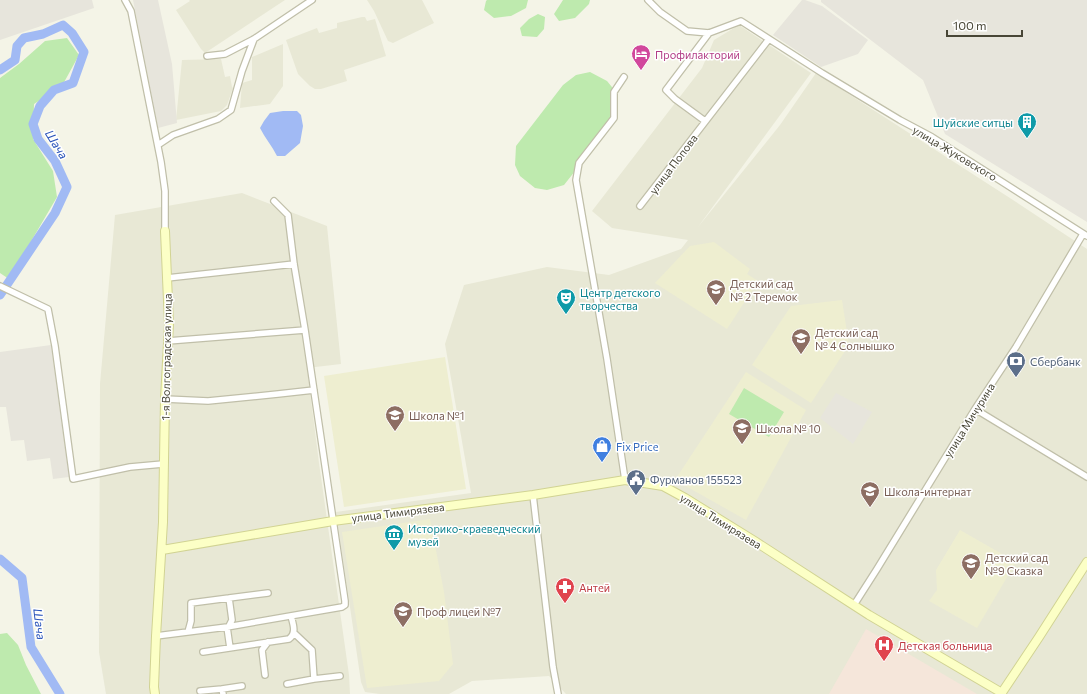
<svg xmlns="http://www.w3.org/2000/svg" width="1087" height="694" viewBox="0 0 1087 694" font-family="Commissioner,sans-serif">
<rect width="100%" height="100%" fill="#f4f4e7"/>
<path fill="#e8e8d5" d="M189,0H285L205,53L201,49L176,10L190,1Z
M367,0H422L434,23L393,43L388,41L374,11Z
M362,17H365L367,21L375,19L386,56L344,70L347,81L321,89H315L310,86L298,74L286,40L317,28L319,33L337,28V23Z
M739,25L811,73L698,227L780,125L816,73L1013,200L1087,249V694H566L549,676L472,681L449,694H380L365,692L361,682L336,512L471,493L445,344L464,285L547,267L609,275L681,249L688,240L612,228L592,211L702,68L714,40Z
M283,44V86L270,104L240,108L242,83L252,80V57Z
M221,59L225,77L230,76L232,87L233,88L227,105L221,111L176,120L182,60Z
M242,193L327,226L341,364L307,368L319,463L349,675L350,694H106L99,652L100,384L115,215Z"/>
<path fill="#e7e5dc" d="M0,0H92L94,8L0,40Z
M133,0H158L172,64L177,123L158,128Z
M802,0H805L822,6L868,40L858,54L821,67L773,35Z
M821,0H1087V222L945,134L923,80L821,2Z
M51,345L69,477L53,479L50,458L27,461L24,440L11,441L6,407H0V352Z
M836,393L872,412L853,444L820,418Z"/>
<path fill="#eeeed0" d="M714,242L750,269L747,274L758,281L727,329L655,283L690,246Z
M842,300L849,345L811,403L752,365L791,306Z
M445,357L466,489L344,507L324,376Z
M746,372L806,410L746,520L675,480Z
M430,519L444,592L453,664L439,681L367,688L342,532Z
M960,530L1016,562L977,628L929,601L937,590L936,570Z"/>
<path fill="#f5e6da" d="M866,629L977,694H829Z"/>
<path fill="#beeaae" d="M487,0H528L526,8L511,16L494,18L484,10L486,1Z
M563,0H590L589,4L575,18L559,21L554,14Z
M538,14L545,17L544,29L537,37L522,36L520,28L529,19Z
M67,38L79,55L62,86L34,104L33,139L53,171L57,197L9,279L0,273V78L19,64L45,41Z
M590,72L607,81L616,92L617,118L564,185L547,190L535,188L520,176L515,165L516,146L563,85L576,75Z
M744,388L784,412L769,437L729,414Z
M7,633L18,645L26,665L41,694H0V634Z"/>
<path fill="#a1baf4" d="M283,111H297L301,115L303,126L300,143L285,156H277C272,146 265,138 260,128L264,121L270,113Z"/>
<g fill="none" stroke-linecap="round" stroke-linejoin="round">
<path stroke="#a1baf4" stroke-width="9" d="M0,70L15,60L17,46L24,38L43,34L63,25L72,33L84,52L73,83L54,90L40,106L33,124L38,139L55,161L67,187L55,213L0,295
M0,559L22,578L31,647L60,694"/>
<g stroke="#c0bfa9" stroke-width="8">
<path id="street" d="M125,0L131,11L161,162L165,191V231
M648,0L660,12L687,31L709,33L741,21L822,73L900,120L932,137L1087,236
M207,56L225,54L254,39L312,0
M624,77L614,92V118L579,163L576,180L607,359L625,480
M705,121L675,99L666,90L709,33
M158,145L173,135L218,119L231,110L242,71L254,39
M640,206L769,39
M167,278L294,264
M0,286L48,309L55,346L73,479L130,467L163,464
M168,341L305,330
M165,399L208,401L278,394L314,390
M975,409L1087,477
M533,495L553,667L558,694
M854,605L877,569L975,409L1016,347L1083,234
M229,626L232,620L229,598L268,593
M227,627L230,648
M188,632L191,621V603L229,598
M156,636L227,627L342,607L345,605V601L305,330L294,264L288,215L274,201
M203,652L289,639C297,633 293,624 291,616
M265,675L262,650L268,642
M314,679L340,676
M287,684L314,679L312,650L294,633
M200,691L222,689
M223,694L222,689L242,686"/>
</g>
<g stroke="#d1d393" stroke-width="10">
<path id="secondary" d="M162,550L333,521L533,495L625,480L663,486L685,498L756,542L869,615L1002,693
M155,694L154,687L156,636L163,522L165,399L169,324L165,231
M1001,694L1039,637L1087,562"/>
</g>
<use href="#street" stroke="#fff" stroke-width="5.5"/>
<use href="#secondary" stroke="#fcffc6" stroke-width="8"/>
</g>
<defs>
<g id="hotel-pin" transform="scale(1)"><path d="M0 17L-7.5 6A9.5 9.5 0 1 1 7.5 6Z" fill="#d1479c" stroke="#fff"/><path d="M-6-4.5h1.5V1H6V5H4.5V3h-9V5H-6ZM-4 0a1.8 1.8 0 1 1 3.6 0ZM.5 0V-2.5h3Q6-2.5 6 0Z" fill="#fff"/></g>
<g id="building-pin" transform="scale(1)"><path d="M0 17L-7.5 6A9.5 9.5 0 1 1 7.5 6Z" fill="#0f9aa8" stroke="#fff"/><path d="M-4-6H4V6H1V3H-1V6H-4ZM-2.5-4.3h1.7v1.8h-1.7ZM.8-4.3h1.7v1.8H.8ZM-2.5-1h1.7V.8h-1.7ZM.8-1h1.7V.8H.8Z" fill="#fff"/></g>
<g id="school-pin" transform="scale(1)"><path d="M0 17L-7.5 6A9.5 9.5 0 1 1 7.5 6Z" fill="#8d6e63" stroke="#fff"/><path d="M0-5L7-2L0 1L-7-2ZM-4 1L0 2.5L4 1V4Q0 6-4 4Z" fill="#fff"/></g>
<g id="theatre-pin" transform="scale(1)"><path d="M0 17L-7.5 6A9.5 9.5 0 1 1 7.5 6Z" fill="#0f9aa8" stroke="#fff"/><path d="M-5-5.5Q0-4 5-5.5V0Q5 5 0 6Q-5 5-5 0ZM-3.3-2.5H-1v1.5H-3.3ZM1-2.5H3.3v1.5H1ZM-2.8 1Q0 5.5 2.8 1Z" fill="#fff"/></g>
<g id="bank-pin" transform="scale(1)"><path d="M0 17L-7.5 6A9.5 9.5 0 1 1 7.5 6Z" fill="#5c6f8a" stroke="#fff"/><path d="M-6-4H6V4H-6ZM0-2.3a2.3 2.3 0 1 0 0 4.6a2.3 2.3 0 1 0 0-4.6Z" fill="#fff"/></g>
<g id="shop-pin" transform="scale(1)"><path d="M0 17L-7.5 6A9.5 9.5 0 1 1 7.5 6Z" fill="#3f7fe0" stroke="#fff"/><path d="M-5-2.5h2.3a2.7 3.5 0 0 1 5.4 0H5L5.5 6h-11ZM-1.5-2.5h3a1.5 2.3 0 0 0-3 0Z" fill="#fff"/></g>
<g id="civic-pin" transform="scale(1)"><path d="M0 17L-7.5 6A9.5 9.5 0 1 1 7.5 6Z" fill="#5c6f8a" stroke="#fff"/><path d="M-.6-6.5H3V-4.5H.6V-3L4-1V1h2V6H-6V1h2V-1L-.6-3ZM-1.2 2.5V6h2.4V2.5Z" fill="#fff"/></g>
<g id="museum-pin" transform="scale(1)"><path d="M0 17L-7.5 6A9.5 9.5 0 1 1 7.5 6Z" fill="#0f9aa8" stroke="#fff"/><path d="M0-6L6-3V-2H-6V-3ZM-5-1h2V3h-2ZM-1-1h2V3h-2ZM3-1h2V3H3ZM-6 4H6V6H-6Z" fill="#fff"/></g>
<g id="pharmacy-pin" transform="scale(1)"><path d="M0 17L-7.5 6A9.5 9.5 0 1 1 7.5 6Z" fill="#e0444e" stroke="#fff"/><path d="M-2-6h4v4h4v4h-4v4h-4v-4h-4v-4h4Z" fill="#fff"/></g>
<g id="university-pin" transform="scale(1)"><path d="M0 17L-7.5 6A9.5 9.5 0 1 1 7.5 6Z" fill="#8d6e63" stroke="#fff"/><path d="M0-5L7-2L0 1L-7-2ZM-4 1L0 2.5L4 1V4Q0 6-4 4Z" fill="#fff"/></g>
<g id="hospital-pin" transform="scale(1)"><path d="M0 17L-7.5 6A9.5 9.5 0 1 1 7.5 6Z" fill="#e0444e" stroke="#fff"/><path d="M-5-5h3v3.5h4V-5h3V5h-3V1.5h-4V5h-3Z" fill="#fff"/></g>
</defs>
<g fill-rule="evenodd">
<use href="#hotel-pin" x="641" y="54"/>
<use href="#building-pin" x="1027" y="122"/>
<use href="#school-pin" x="716" y="289"/>
<use href="#theatre-pin" x="566" y="298"/>
<use href="#school-pin" x="801" y="338"/>
<use href="#bank-pin" x="1016" y="361"/>
<use href="#school-pin" x="395" y="415"/>
<use href="#school-pin" x="742" y="428"/>
<use href="#shop-pin" x="602" y="446"/>
<use href="#civic-pin" x="636" y="479"/>
<use href="#school-pin" x="870" y="491"/>
<use href="#museum-pin" x="394" y="534"/>
<use href="#school-pin" x="971" y="563"/>
<use href="#pharmacy-pin" x="565" y="587"/>
<use href="#university-pin" x="403" y="611"/>
<use href="#hospital-pin" x="884" y="645"/>
</g>
<g text-anchor="middle" dominant-baseline="central" stroke-width="3" stroke-linejoin="round" paint-order="stroke">
<g font-size="11" fill="#b23c85" stroke="#fff" text-anchor="start">
<text x="655" y="54">Профилакторий</text>
</g>
<g font-size="11" fill="#0d838f" stroke="#fff" text-anchor="start">
<text x="1013" y="122" text-anchor="end">Шуйские ситцы</text>
<text x="580" y="292">Центр детского<tspan x="580" dy="13">творчества</tspan></text>
<text x="408" y="528">Историко-краеведческий<tspan x="408" dy="13">музей</tspan></text>
</g>
<g font-size="11" fill="#484636" stroke="#fff">
<text transform="translate(955 153) rotate(31)">улица Жуковского</text>
<text transform="translate(673 164) rotate(-53)">улица Попова</text>
<text transform="translate(166 357) rotate(-89)">1-я Волгоградская улица</text>
<text transform="translate(969 420) rotate(-58)">улица Мичурина</text>
<text transform="translate(398 512) rotate(-7)">улица Тимирязева</text>
<text transform="translate(721 521) rotate(32)">улица Тимирязева</text>
</g>
<g font-size="11" fill="#785e54" stroke="#fff" text-anchor="start">
<text x="730" y="283">Детский сад<tspan x="730" dy="13">№ 2 Теремок</tspan></text>
<text x="815" y="332">Детский сад<tspan x="815" dy="13">№ 4 Солнышко</tspan></text>
<text x="409" y="415">Школа №1</text>
<text x="756" y="428">Школа № 10</text>
<text x="884" y="491">Школа-интернат</text>
<text x="985" y="557">Детский сад<tspan x="985" dy="13">№9 Сказка</tspan></text>
<text x="417" y="611">Проф лицей №7</text>
</g>
<g font-size="11" fill="#4e5e75" stroke="#fff" text-anchor="start">
<text x="1030" y="361">Сбербанк</text>
<text x="650" y="479">Фурманов 155523</text>
</g>
<g font-size="11" fill="#366cbe" stroke="#fff" text-anchor="start">
<text x="616" y="446">Fix Price</text>
</g>
<g font-size="11" fill="#be3a42" stroke="#fff" text-anchor="start">
<text x="579" y="587">Антей</text>
<text x="898" y="645">Детская больница</text>
</g>
<g font-size="12" font-style="italic" fill="#2953b9" stroke="#fff">
<text transform="translate(57 144) rotate(58)">Шача</text>
<text transform="translate(40 624) rotate(83)">Шача</text>
</g>
</g>
<path d="M947 30v6h75v-6" fill="none" stroke="#484636" stroke-width="2"/>
<text x="953" y="30" font-size="12" fill="#484636" stroke="#ffffff" stroke-width="3" paint-order="stroke">100 m</text>
</svg>
